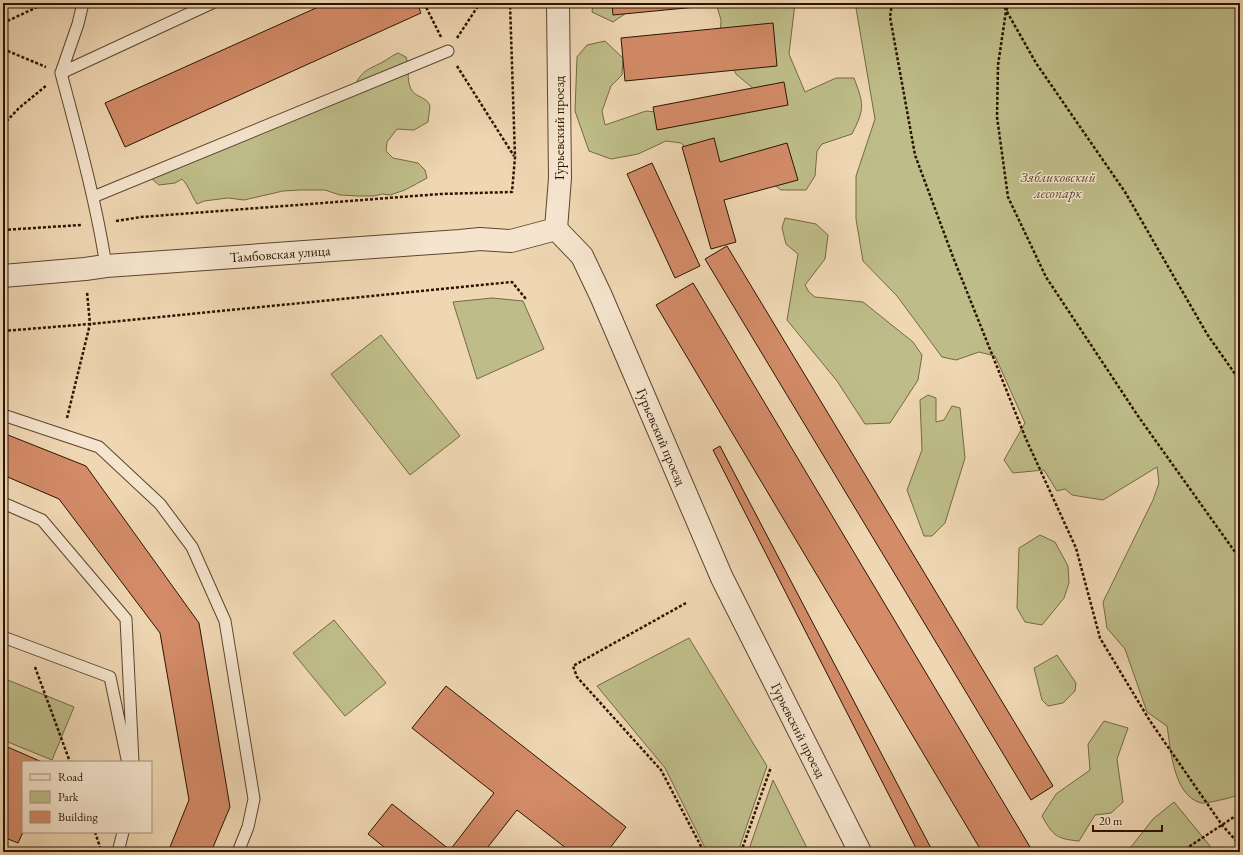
<svg xmlns="http://www.w3.org/2000/svg" width="1243" height="855" viewBox="0 0 1243 855" font-family="'EB Garamond',serif">
<rect width="100%" height="100%" fill="#efd7b3"/>
<filter id="stains"><feTurbulence type="fractalNoise" baseFrequency=".005" numOctaves="4"/><feColorMatrix values="0 0 0 0 .2 0 0 0 0 .09 0 0 0 0 .02 0 0 0 .5 -.17"/></filter>
<radialGradient id="worn" r=".72"><stop offset=".6" stop-color="#630" stop-opacity="0"/><stop offset="1" stop-color="#630" stop-opacity=".3"/></radialGradient>
<path fill="#bebd89" stroke="#766844" d="M593,3H641L613,22L592,12Z
M716,3H795L789,54L805,92L836,78H854C864,105 865,108 852,134L822,144L817,151L815,176L806,190H781L756,172L692,154L681,143L666,141L638,154L611,159L589,151L575,111L577,57L587,45L605,41L623,58L622,75L611,86L602,111L605,125L646,111L689,115L740,106L756,111L762,96L736,74L720,43L721,20Z
M857,3H1240V795C1233,797 1206,804 1201,803C1173,795 1171,750 1167,726L1147,712L1125,649L1107,628L1103,602L1153,500L1159,483L1157,467L1103,500L1072,495L1065,489L1057,491L1044,470L1013,473L1004,460L1025,423L995,356L979,352L956,360L942,357L897,296L863,261L856,219V176L875,119L856,8Z
M398,53L406,57C410,67 406,80 411,89C414,95 420,96 424,99C427,100 429,104 430,106L428,122L414,130L397,129L387,142L386,151L393,158L418,163L425,170L427,178L405,190L390,195L382,194L374,196H358L340,195L325,190H300L283,191L244,200L228,198L204,201L197,204C191,195 189,186 182,179L175,183L159,185L152,179L173,164L356,83C363,70 369,69 381,63C387,60 391,56 398,53Z
M785,218L816,224L828,235L825,259L805,285L809,292L815,297L863,302L913,342L922,355L918,380L890,423L865,424L837,381L787,320L798,254L786,244L782,228Z
M492,298L523,301L544,349L477,379L453,302Z
M381,335L460,436L410,475L331,374Z
M928,395L936,398V422L944,420L952,406L960,408L965,458L945,523L932,536H924L907,490L922,450L920,400Z
M1040,535L1055,542L1068,566L1069,583L1064,598L1042,625L1025,622L1017,608L1019,548Z
M334,620L386,683L345,716L293,653Z
M689,638L767,766L738,852H707L665,768L597,686Z
M1057,655L1076,683L1075,691L1063,703L1048,706L1042,700L1034,668Z
M3,678L74,707L52,760L3,740Z
M1104,721L1128,728L1117,759L1123,802L1111,813L1095,815L1079,841C1057,839 1053,836 1042,816L1056,794L1090,770L1088,744Z
M773,780L809,852H748Z
M1174,802L1215,852H1140L1131,847L1153,819Z"/>
<path fill="#d38b68" stroke="#2d1300" d="M327,3H417L421,13L125,147L105,103Z
M612,3H738L613,15Z
M773,23L777,66L625,81L621,38Z
M784,82L788,105L657,130L653,107Z
M714,138L720,162L787,143L798,180L724,200L736,242L711,249L682,147Z
M652,163L700,266L675,278L627,174Z
M727,246L1053,786L1031,800L705,259Z
M693,283L1033,852H982L656,305Z
M3,433L86,466L199,623L230,807L211,852H168L189,800L160,633L59,499L3,475Z
M720,446L933,852H918L713,450Z
M446,686L626,827L607,852H571L517,810L484,852H390L368,834L392,804L450,850L494,793L412,728Z
M3,745L42,762H23V832L18,843L3,837Z"/>
<g fill="none" stroke-linecap="round" stroke-linejoin="round">
<g stroke="#5e442d" stroke-width="13">
<path id="service" d="M61,73L78,24L83,3
M93,197L448,51
M106,266C96,201 78,137 61,73L212,3
M3,415L99,447L160,504L192,547L225,621L254,799L248,827L238,852
M3,503L42,520L126,619L133,762
M3,637L110,677L127,759
M118,852L123,832"/>
</g>
<g stroke="#5e442d" stroke-width="24">
<g id="minor">
<path id="s1" d="M556,229L582,256L601,296L722,578L860,852"/>
</g>
</g>
<g stroke="#5e442d" stroke-width="24">
<g id="tertiary">
<path id="s2" d="M3,276L85,269L106,266L460,241L480,239L511,241L556,229L560,178L558,3"/>
</g>
</g>
<path stroke="#2d1300" stroke-width="2.5" stroke-dasharray="3 2" stroke-linecap="butt" d="M424,3L441,37
M892,3L890,17L915,155L953,257L1026,439L1076,548L1100,638L1150,721L1222,825L1240,845
M1002,3L1036,63L1125,192L1207,334L1240,381
M1009,3L1006,11L998,65L997,117L1008,197L1046,277L1138,416L1240,559
M3,23L46,3
M457,38L480,3
M3,49L46,67
M457,66L514,156
M3,125L19,108L47,85
M116,221L141,217L440,194L512,192L515,157L510,3
M3,230L81,225
M3,331L90,324L512,282L526,299
M67,418L90,324L87,292
M686,603L573,666L577,677L661,770L704,852
M35,667L70,762
M95,832L100,847
M741,852L771,767
M1181,852L1240,813"/>
<use href="#service" stroke="#f5e5ce" stroke-width="11"/>
<use href="#minor" stroke="#f5e5ce" stroke-width="22"/>
<use href="#tertiary" stroke="#f5e5ce" stroke-width="22"/>
</g>
<g text-anchor="middle" dominant-baseline="central" stroke-width="3" stroke-linejoin="round" paint-order="stroke">
<g font-size="14" fill="#2d1300" stroke="#f5e5ce">
<text transform="translate(559 128) rotate(-90)">Гурьевский проезд</text>
<text stroke="none"><textPath href="#s2" startOffset="278">Тамбовская улица</textPath></text>
<text stroke="none"><textPath href="#s1" startOffset="235">Гурьевский проезд</textPath></text>
<text stroke="none"><textPath href="#s1" startOffset="559">Гурьевский проезд</textPath></text>
</g>
<g font-size="14" font-style="italic" fill="#584629" stroke="#f5e5ce">
<text x="1058" y="177">Зябликовский<tspan x="1058" dy="16">лесопарк</tspan></text>
</g>
</g>
<rect width="1243" height="855" fill="none" stroke="#efd7b3" stroke-width="16"/>
<rect x="4" y="4" width="1235" height="847" fill="none" stroke="#2d1300" stroke-width="2"/>
<rect x="8" y="8" width="1227" height="839" fill="none" stroke="#2d1300"/>
<rect x="22" y="761" width="130" height="72" fill="#f5e5ce" stroke="#a5917c"/>
<rect x="30" y="774" width="20" height="6" fill="#f5e5ce" stroke="#a5917c"/>
<text x="58" y="781" font-size="12" fill="#2d1300">Road</text>
<rect x="30" y="791" width="20" height="12" fill="#bebd89" stroke="#a5917c"/>
<text x="58" y="801" font-size="12" fill="#2d1300">Park</text>
<rect x="30" y="811" width="20" height="12" fill="#d38b68" stroke="#a5917c"/>
<text x="58" y="821" font-size="12" fill="#2d1300">Building</text>
<path d="M1093 825v6h69v-6" fill="none" stroke="#2d1300" stroke-width="2"/>
<text x="1099" y="825" font-size="12" fill="#2d1300" stroke="#f5e5ce" stroke-width="3" paint-order="stroke">20 m</text>
<rect width="100%" height="100%" filter="url(#stains)"/>
<rect width="100%" height="100%" fill="url(#worn)"/>
</svg>
